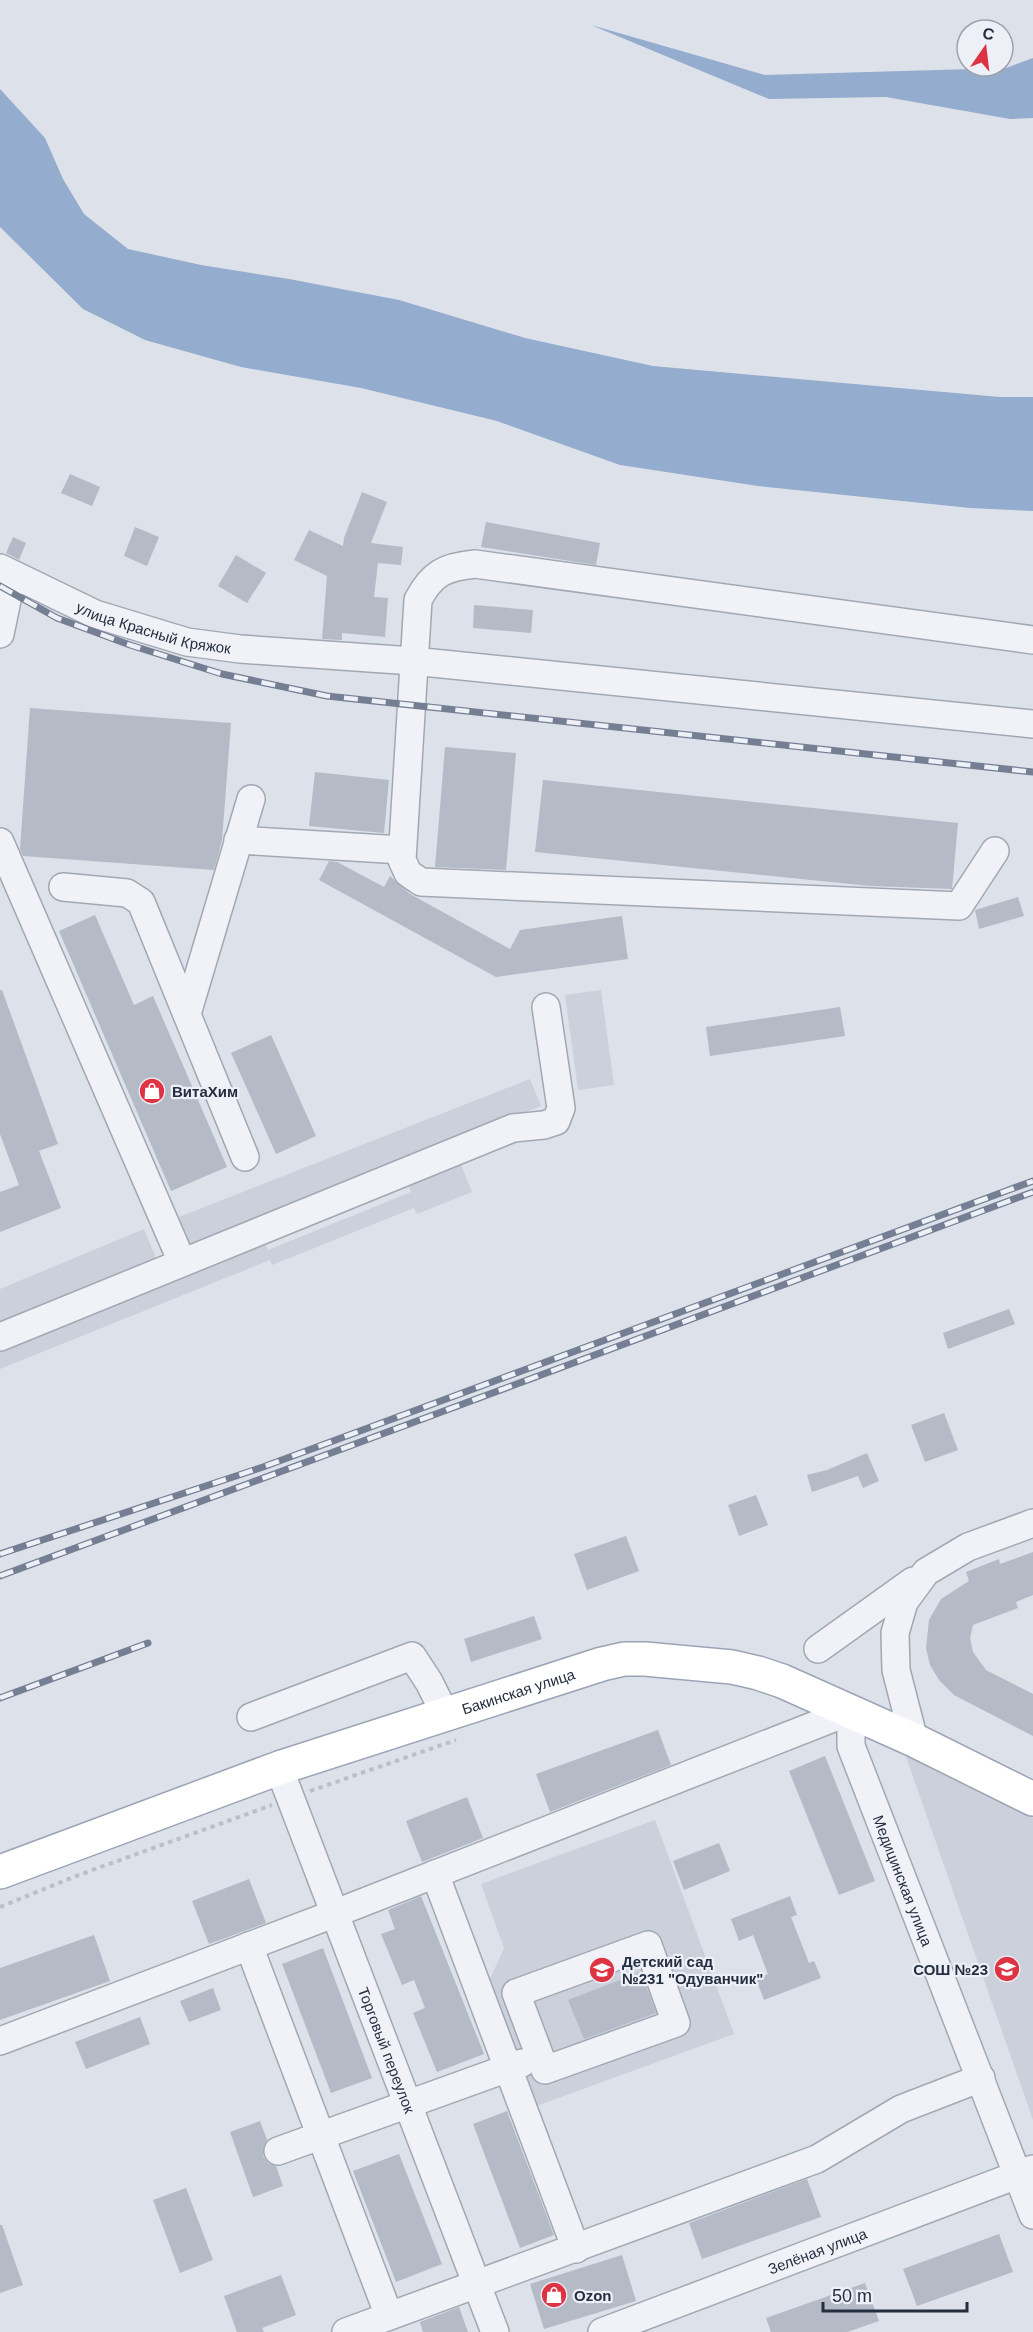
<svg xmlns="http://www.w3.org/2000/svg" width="1033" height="2332" viewBox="0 0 1033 2332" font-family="Helvetica,sans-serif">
<rect width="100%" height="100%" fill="#dde1e9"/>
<path fill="#cbd0db" d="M601,990L614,1085L578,1090L565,995Z
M530,1079L541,1106L190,1244L179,1217Z
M461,1165L472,1192L417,1214L414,1208L272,1265L270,1260L0,1369V1350L265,1243L268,1250L411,1192L409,1186Z
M144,1229L156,1258L0,1322V1289Z
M904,1751L1033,1818V2120Z
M655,1820L734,2034L528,2109L484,1992L504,1948L481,1884Z"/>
<path fill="#94accd" d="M591,25L765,75L1006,68L1033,58V118L1010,119L886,97L769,99Z
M0,89L45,138L63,179L84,214L128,249L201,265L289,279L399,300L525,338L653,366L1000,397H1033V511L970,508L758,486L620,465L497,421L361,388L241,367L145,340L83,309L0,227Z"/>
<path fill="#b4bac6" d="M70,474L100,487L92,506L61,493Z
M362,492L387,502L371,543L403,547L401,565L378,563L374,597L388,598L385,637L342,633V640L322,639L327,576L294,560L309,530L343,546L344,538Z
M486,522L600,543L596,565L481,547Z
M135,527L159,537L147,566L124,556Z
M13,537L26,543L19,560L6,553Z
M236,555L266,573L247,603L218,586Z
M474,605L533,610L531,633L473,628Z
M30,708L231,723L222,841L214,870L23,856L20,849Z
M445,747L516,753L506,870L435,867Z
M315,772L389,780L384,833L309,826Z
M543,780L958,823L952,889L870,886L535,852Z
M329,861L337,862L384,887L390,876L410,894L510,949L520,930L622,916L628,959L496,977L319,880Z
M1018,897L1024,916L979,929L975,910Z
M95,915L134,1005L153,996L227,1167L171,1191L59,931Z
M0,990H2L58,1144L39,1151L61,1208L0,1232V1192L19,1185L0,1134Z
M840,1007L845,1036L710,1056L706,1027Z
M271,1035L316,1136L276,1154L231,1053Z
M1009,1309L1015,1324L948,1349L943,1333Z
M944,1413L958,1450L925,1462L911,1425Z
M867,1453L879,1481L863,1488L858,1476L812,1492L807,1475L827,1470Z
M756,1495L768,1525L739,1536L728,1505Z
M626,1536L639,1571L587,1590L574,1554Z
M1033,1552V1595L1016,1602L1018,1608L973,1625L970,1638L973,1652L986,1670L1033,1694V1736L954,1695L939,1680L930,1665L926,1648L929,1620L941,1599L969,1581L966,1572L999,1559L1000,1564Z
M534,1616L542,1639L471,1662L464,1639Z
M658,1730L671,1765L550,1812L536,1774Z
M825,1756L875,1881L839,1895L789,1771Z
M467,1797L483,1838L422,1862L406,1821Z
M719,1843L730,1871L684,1890L673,1861Z
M249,1879L266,1923L209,1944L192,1901Z
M421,1896L484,2054L437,2072L413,2013L425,2008L414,1980L402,1985L381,1934L395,1929L388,1910Z
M790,1896L797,1915L791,1917L809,1963L814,1961L821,1978L764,2000L756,1979L768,1974L753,1935L739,1941L731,1919Z
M94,1935L110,1981L0,2020V1968Z
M323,1948L372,2078L331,2093L282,1964Z
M641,1972L656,2013L584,2039L568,2000Z
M213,1988L221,2010L189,2022L180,2001Z
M140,2017L150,2044L86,2069L75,2042Z
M507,2111L554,2235L520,2248L473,2124Z
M260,2121L267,2140L263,2148V2156L268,2163L276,2166L283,2186L253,2197L230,2132Z
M399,2154L442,2264L396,2282L353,2171Z
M807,2179L821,2217L702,2259L689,2223Z
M186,2188L213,2260L180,2273L153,2200Z
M0,2225H2L23,2285L0,2293Z
M999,2234L1013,2272L917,2306L903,2269Z
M622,2255L636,2301L544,2329L530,2284Z
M281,2275L296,2315L262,2328L264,2332H237L224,2296Z
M865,2283L879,2321L847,2332H771L766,2318Z
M459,2307L468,2332H423L420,2322Z"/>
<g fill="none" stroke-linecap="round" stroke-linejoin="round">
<g stroke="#a2a8b3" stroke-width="30">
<g id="minor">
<path id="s1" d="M0,568L95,614L187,642L240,649L413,661L1033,724"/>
<path d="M0,634L12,576"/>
<path d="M238,840L402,850"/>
<path d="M0,842L182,1262"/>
<path d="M995,851L959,906L421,882L408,873L402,860L418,600C432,573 445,567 475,564L1033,640"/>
<path d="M63,887L127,893L141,902L245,1157"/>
<path d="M187,1014L251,799"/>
<path d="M0,1337L513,1128L544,1125L556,1121L561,1108L546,1007"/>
<path d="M818,1649L913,1581"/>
<path d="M251,1717L412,1656L429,1682L445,1714"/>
<path d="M914,1740L896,1670L895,1633L904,1602L926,1572L968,1547L1033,1523"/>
<path id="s2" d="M279,1768L495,2332"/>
<path d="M435,1874L576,2249"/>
<path d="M648,1945L676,2023L545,2070L516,1993Z"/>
<path d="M249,1946L389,2316"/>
<path id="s3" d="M0,2041L336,1913L851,1711V1746L1033,2215"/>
<path d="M278,2151L522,2063"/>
<path d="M346,2332L817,2159L901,2109L981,2078"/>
<path id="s4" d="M602,2332L1033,2169"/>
</g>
</g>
<g stroke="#9ba4b6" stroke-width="36">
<g id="major">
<path id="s5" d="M0,1872L279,1768L602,1664L624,1659H645L732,1667L758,1673L782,1681L914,1740L1033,1799"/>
</g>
</g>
<path stroke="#bbbfc8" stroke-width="4" stroke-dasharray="4.5 4.5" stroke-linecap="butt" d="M310,1791L456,1740
M0,1907L76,1876L272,1805"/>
<use href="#minor" stroke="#f0f2f7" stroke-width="27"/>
<use href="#major" stroke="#fff" stroke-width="33"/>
<g stroke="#757f94" stroke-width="7">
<path id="rail" d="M0,586L57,618L130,645L222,674L327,696L1033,772
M0,1554L263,1467L1033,1181
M0,1576L1033,1192
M0,1698L148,1643"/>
</g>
<use href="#rail" stroke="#edf0f6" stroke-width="4.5" stroke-dasharray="14" stroke-linecap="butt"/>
</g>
<defs>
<g id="shop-disc" transform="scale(1.35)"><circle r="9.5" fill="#dd3343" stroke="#edf0f6"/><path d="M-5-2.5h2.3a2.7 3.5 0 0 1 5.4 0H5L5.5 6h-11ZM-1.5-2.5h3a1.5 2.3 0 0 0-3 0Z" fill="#fff"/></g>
<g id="school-disc" transform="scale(1.35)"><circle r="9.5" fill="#dd3343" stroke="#edf0f6"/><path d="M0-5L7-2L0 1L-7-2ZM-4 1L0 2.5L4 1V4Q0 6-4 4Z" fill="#fff"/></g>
</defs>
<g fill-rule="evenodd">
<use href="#shop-disc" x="152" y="1091"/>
<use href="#school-disc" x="1007" y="1969"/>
<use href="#school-disc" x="602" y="1970"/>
<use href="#shop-disc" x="554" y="2295"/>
</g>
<g text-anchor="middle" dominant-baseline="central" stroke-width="4.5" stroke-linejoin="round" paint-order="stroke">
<g font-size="15" fill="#252e41" stroke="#edf0f6">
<text stroke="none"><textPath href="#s1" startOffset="166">улица Красный Кряжок</textPath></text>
<text stroke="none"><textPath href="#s5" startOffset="549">Бакинская улица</textPath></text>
<text stroke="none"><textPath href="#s3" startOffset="1092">Медицинская улица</textPath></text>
<text stroke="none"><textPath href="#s2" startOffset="302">Торговый переулок</textPath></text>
<text stroke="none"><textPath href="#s4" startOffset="230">Зелёная улица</textPath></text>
</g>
<g font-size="15" font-weight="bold" fill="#252e41" stroke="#edf0f6" text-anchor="start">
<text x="172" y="1091">ВитаХим</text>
<text x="622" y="1961">Детский сад<tspan x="622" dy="17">№231 "Одуванчик"</tspan></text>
<text x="988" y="1969" text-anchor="end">СОШ №23</text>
<text x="574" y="2295">Ozon</text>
</g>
</g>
<g transform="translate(985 48) rotate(14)"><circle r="28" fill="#edf0f6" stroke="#9da2ae" stroke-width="1.5"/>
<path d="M0-4.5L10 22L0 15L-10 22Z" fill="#dd3343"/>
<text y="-9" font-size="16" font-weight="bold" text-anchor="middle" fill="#252e41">С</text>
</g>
<path d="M823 2302v9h144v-9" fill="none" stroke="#252e41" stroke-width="3"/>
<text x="832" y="2302" font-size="18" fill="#252e41" stroke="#edf0f6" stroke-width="4.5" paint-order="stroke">50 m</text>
</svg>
